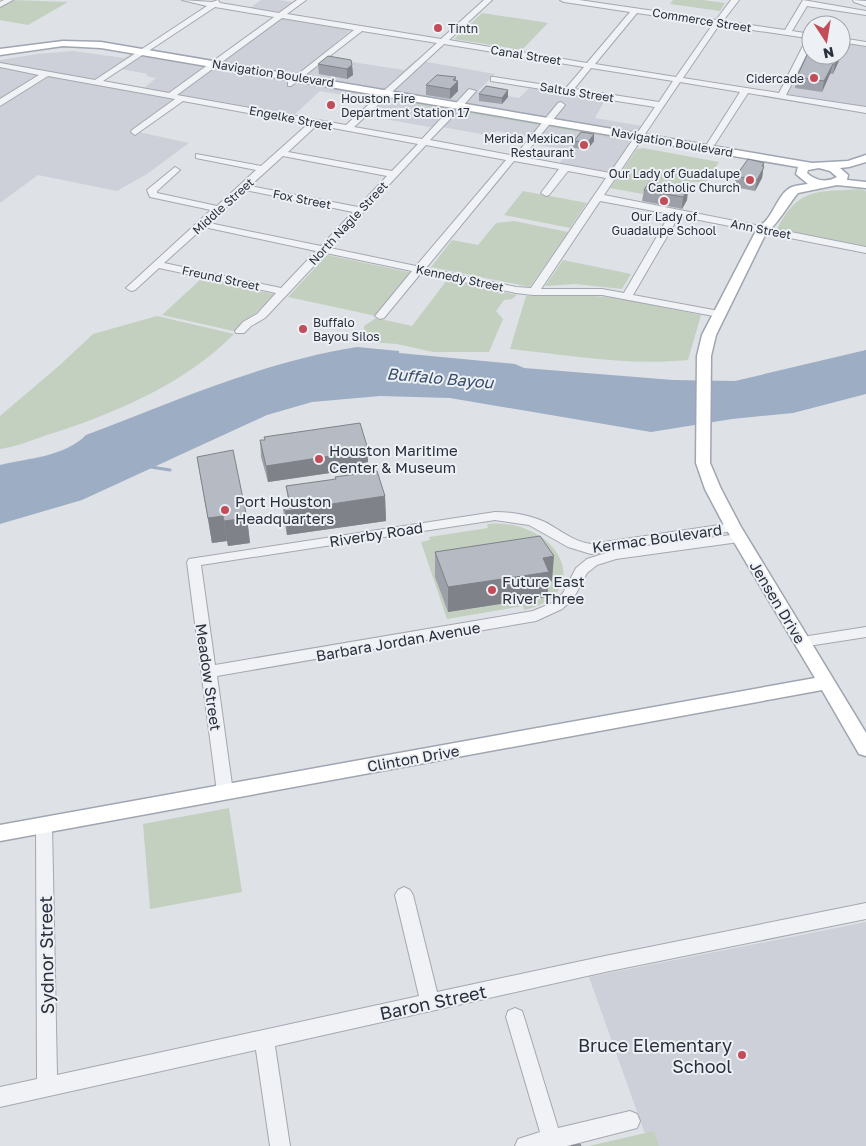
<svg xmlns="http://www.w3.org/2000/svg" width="866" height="1146" viewBox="0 0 866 1146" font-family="'Golos Text',sans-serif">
<rect width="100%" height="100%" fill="#dee1e6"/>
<path fill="#cdd0d8" d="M261,0H279L293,2L279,12L250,8Z
M282,18L352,29L319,57L404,70L416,60L495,74L478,91L519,98L529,88L605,100L595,118L642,126L610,174L558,165L570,150L538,145L540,140L497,131L492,136L442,127L440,129L357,114L371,100L320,91L292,117L143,89L156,78L146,76L148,74L121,69L135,60L127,58L94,82L179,98L130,133L135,134L138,132L189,143L147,174L117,191L38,175L0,203V60L37,54L73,51L124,58L139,49L221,63Z
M841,43L866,47V107L787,94L811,44V55H841Z
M866,922V1146H589L645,1134L589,977Z"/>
<path fill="#c3d0c0" d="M12,0L68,2L28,25L0,20V6Z
M673,0H703L725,3L720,11L670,4Z
M482,13L543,22L548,23L522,50L454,39Z
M390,94L634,136L630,141L385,99Z
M643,148L719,162L706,182H691L689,185L690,188L648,190L643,194L610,188L637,149Z
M860,189L866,191V246L777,229C801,184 820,193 860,189Z
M523,191L587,203L570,228L504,215Z
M514,221L568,232L530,287L431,267L452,240L478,245L496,223Z
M327,255L413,273L376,316L288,297Z
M563,260L631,274L622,289L575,284L545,286Z
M201,279L274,294L238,332L162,315Z
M447,280L517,295L512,299L504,300L496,311L503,319L489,352H433L397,344L368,342L364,338V326L376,318L412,326Z
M526,296H595L616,298L701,315L688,360C629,366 569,355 510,349Z
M157,316L234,334C184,385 111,415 44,436C30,441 15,447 0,449V416L61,364L93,334Z
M487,524C558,517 598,594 524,610L523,606L447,619L421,542L430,540L429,537L488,528Z
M229,808L242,892L150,909L143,824Z
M654,1131L659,1146H589Z"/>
<path fill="#9cadc4" d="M357,347L399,351V353L515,364L524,368L673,380L735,381L866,350V394L793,413L732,419L651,432L450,398L380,396L312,402L267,415L82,500L0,524V465C29,458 64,457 86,435C175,401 263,362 357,347Z"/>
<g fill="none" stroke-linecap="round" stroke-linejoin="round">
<path stroke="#9cadc4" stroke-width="3" d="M151,467L170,470"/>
<g stroke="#a4a8b0" stroke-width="2">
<path id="minor" d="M4,0H13L0,7V2Z
M182,0L212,2L218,0L220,3L279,13L297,0H306L287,14L441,39L484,0H492L449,40L587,63L630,12L564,2L560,0H579L716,20L731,0H739L723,21L785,30L803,0L866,11V15L807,6L792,31L811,34V46L786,95L866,107V113L748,93L715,144L711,147L707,144L740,92L680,82L604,195L866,247V253L679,216L633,295L719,311L724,314L723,316L719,317L602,295H533L516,293L421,273L384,318L380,319L375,316L412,271L326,253L265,318L251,326L244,333H236L235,331L243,322L257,314L276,293L159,268L135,290L131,291L126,288L211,210L150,197L147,190L175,167L180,170L157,191V193L217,206L256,170L196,158V154L261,166L308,124L183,101L135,135L131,132L132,130L175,99L48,76L0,106V99L39,75L0,67V63L95,80L207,6ZM215,7L274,17L169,93L103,81ZM637,13L713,24L676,77L595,64ZM282,18L354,30L288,82V86H291L362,31L437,43L346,125L177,95ZM719,25L807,38L779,93L683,78ZM444,44L584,67L566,88L494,77H491V81L655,107L610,173L523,157L565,105L561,102L558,103L515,156L430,140L455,114V110H449L422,139L354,127ZM591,68L673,81L659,102L574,89ZM317,125L418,144L392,171L288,152ZM426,145L506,160L416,266L330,248ZM283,156L387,176L358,207L250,186ZM514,161L559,169L541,193L546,196L549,195L568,171L606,178L531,288L516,287L426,268ZM245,190L353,212L321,246L209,223ZM600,201L670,214L624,293L602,289H541ZM204,227L316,251L281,288L164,263Z
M853,0L866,1V6L854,2Z
M841,38L866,42V46L841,42Z
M469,89L476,91L462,107H456V103Z
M495,512C512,512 529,515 545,522C560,530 574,542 591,544L733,523L738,524L740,527L738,530L733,531L591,554L568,547L529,525L495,520L201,565L215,665L533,611L552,603L563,593L576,568L587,559L615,550L739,534L744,535L746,538L744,541L739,542L616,559L597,565L587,573L573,599L562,609L536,621L217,676L233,792L231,797L225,799L219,797L217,792L187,562L189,559Z
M866,627V637L802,647L797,646L795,642L797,638L802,637Z
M44,818L50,820L52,825L57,1075L419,996L395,895L398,890L404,887L410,890L413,895L437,992L605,956L866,903V919L605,972L275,1046L290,1146H270L256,1050L0,1107V1087L37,1079L36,825L38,820Z
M515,1008L522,1011L524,1017L558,1128L630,1111L637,1114L640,1121L637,1128L567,1146H515L518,1139L540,1132L506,1017L508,1011Z"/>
</g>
<g stroke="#9fa5b1" stroke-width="3">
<path id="major" d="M63,41L101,42L812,163L848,161L866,155V162L849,167L840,168L848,175L847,180L866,182V188L837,185L798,193C790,202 776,227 767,231L716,335L711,356L710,463L721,489L741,527L866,733V756L859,754L822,690L0,841V825L815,678L725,527L705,489L696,463L697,356L702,335L758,227C773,220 777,193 792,187C797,185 803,185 808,184L796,174L798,167L101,48L63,46L0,55V49ZM819,168L830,171L837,177C826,183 816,181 807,173L808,170Z"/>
</g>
<use href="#minor" fill="#f1f2f5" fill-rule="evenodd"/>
<use href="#major" fill="#fff" fill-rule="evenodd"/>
</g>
<path fill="#9da0a8" d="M846,45L833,74H830L822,92L795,88L797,77Z
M318,64L352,65L353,75L347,79L319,74Z
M456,80L458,91L450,99L426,95V85Z
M508,90V97L502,104L479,101V94Z
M574,141H594L588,149L573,148Z
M764,163L762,178L755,191L734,187L736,176Z
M688,189L687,200L682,209L642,201L644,190Z
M260,440L367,446L368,462L363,463L364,468L268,482L261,457Z
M197,457L247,518L250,543L228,546L227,541L212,543Z
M335,477L385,496L386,521L287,535L285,525L282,500H288L286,486L335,480Z
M435,552L552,581L549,582L547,597L448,612L435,577Z"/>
<path fill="#7f8288" d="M848,35L846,45L833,74L835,64L839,55H841V51Z
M833,64L830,74L822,92L824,81Z
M352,65L353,75L347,79V69Z
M456,77L455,83L458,81V91L450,99V89L453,80Z
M508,90V97L502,104V98Z
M594,134V141L588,149V142Z
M764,163L762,178L755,191L757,180Z
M688,189L687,200L682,209L683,197Z
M367,446L368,462L363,463L364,468L268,482L266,466Z
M385,496L386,521L287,535L285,511Z
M223,516L227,541L212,543L208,518Z
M247,518L250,543L228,546L224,521Z
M554,556L552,581L549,582L547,597L448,612V587L543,558Z"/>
<path fill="#b6bac3" stroke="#7f8288" d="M841,34L848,35L841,51Z
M811,46V55H839L835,64H833L824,81L797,77Z
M328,56L351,60L352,65L347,69L318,64Z
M437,75L456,77L453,80L458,81L450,89L426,85Z
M486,86L508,90L502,98L479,94Z
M581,132L594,134L588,142L574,141Z
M748,159L764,163L762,166L764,167L757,180L736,176Z
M649,182L688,189L683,197L644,190Z
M360,423L367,446L361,447L363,451L266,466L260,440H265L264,437Z
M233,450L247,518L224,521L223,516L208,518L197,457Z
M377,471L385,496L285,511L282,500L289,499L286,486L336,479L335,477Z
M540,536L554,556L543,558L549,572L448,587L435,552Z
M580,1144L581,1146H571Z"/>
<g fill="#c24d59" stroke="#edf0f4" stroke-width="2">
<circle cx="438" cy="28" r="5"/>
<circle cx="814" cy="78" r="5"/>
<circle cx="331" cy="105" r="5"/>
<circle cx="584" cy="145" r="5"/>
<circle cx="750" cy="180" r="5"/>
<circle cx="664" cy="201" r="5"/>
<circle cx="303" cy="329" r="5"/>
<circle cx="319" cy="459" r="5"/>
<circle cx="225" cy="510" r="5"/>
<circle cx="492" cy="590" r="5"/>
<circle cx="742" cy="1055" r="5"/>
</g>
<g text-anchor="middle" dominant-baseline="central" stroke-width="4" stroke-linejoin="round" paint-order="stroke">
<g font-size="12" fill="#292f3c" stroke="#edf0f4">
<text transform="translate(702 20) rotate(9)">Commerce Street</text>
<text transform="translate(526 55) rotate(9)">Canal Street</text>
<text transform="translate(273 73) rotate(9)">Navigation Boulevard</text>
<text transform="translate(577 92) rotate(9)">Saltus Street</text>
<text transform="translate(291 118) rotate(11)">Engelke Street</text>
<text transform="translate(672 142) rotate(10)">Navigation Boulevard</text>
<text transform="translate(302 199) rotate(11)">Fox Street</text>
<text transform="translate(223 206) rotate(-42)">Middle Street</text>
<text transform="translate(348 223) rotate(-47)">North Nagle Street</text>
<text transform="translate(761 229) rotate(11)">Ann Street</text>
<text transform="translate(221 278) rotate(12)">Freund Street</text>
<text transform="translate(460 278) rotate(12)">Kennedy Street</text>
</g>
<g font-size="12" fill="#292f3c" stroke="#edf0f4" text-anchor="start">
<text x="448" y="28">Tintn</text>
<text x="804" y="78" text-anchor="end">Cidercade</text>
<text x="341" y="98">Houston Fire<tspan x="341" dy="14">Department Station 17</tspan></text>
<text x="574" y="138" text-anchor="end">Merida Mexican<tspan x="574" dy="14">Restaurant</tspan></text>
<text x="740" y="173" text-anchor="end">Our Lady of Guadalupe<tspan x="740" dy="14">Catholic Church</tspan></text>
<text x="664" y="216" text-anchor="middle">Our Lady of<tspan x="664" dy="14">Guadalupe School</tspan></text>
<text x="313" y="322">Buffalo<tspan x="313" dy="14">Bayou Silos</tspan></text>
</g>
<g font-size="15" fill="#292f3c" stroke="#edf0f4" text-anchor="start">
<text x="329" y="450">Houston Maritime<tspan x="329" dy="17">Center &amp; Museum</tspan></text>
<text x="235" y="501">Port Houston<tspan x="235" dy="17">Headquarters</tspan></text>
<text x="502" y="581">Future East<tspan x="502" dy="17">River Three</tspan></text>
</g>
<g font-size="15" fill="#292f3c" stroke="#edf0f4">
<text transform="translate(376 534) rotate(-9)">Riverby Road</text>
<text transform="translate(657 538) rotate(-8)">Kermac Boulevard</text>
<text transform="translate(778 602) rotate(59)">Jensen Drive</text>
<text transform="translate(398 641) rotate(-10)">Barbara Jordan Avenue</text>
<text transform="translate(209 677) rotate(82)">Meadow Street</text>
<text transform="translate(413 758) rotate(-10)">Clinton Drive</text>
</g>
<g font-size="16" font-style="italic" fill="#374c6c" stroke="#edf0f4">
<text transform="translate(440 378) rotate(5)">Buffalo Bayou</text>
</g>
<g font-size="18" fill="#292f3c" stroke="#edf0f4">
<text transform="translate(46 955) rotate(-91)">Sydnor Street</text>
<text transform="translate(433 1002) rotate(-12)">Baron Street</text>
</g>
<g font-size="18" fill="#292f3c" stroke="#edf0f4" text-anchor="end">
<text x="732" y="1045">Bruce Elementary<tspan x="732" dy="21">School</tspan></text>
</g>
</g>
<g transform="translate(826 40) rotate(168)"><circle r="24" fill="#edf0f4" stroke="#9fa3aa"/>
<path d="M0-4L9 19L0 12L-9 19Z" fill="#c24d59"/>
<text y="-8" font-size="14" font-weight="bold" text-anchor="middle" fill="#292f3c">N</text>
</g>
</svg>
